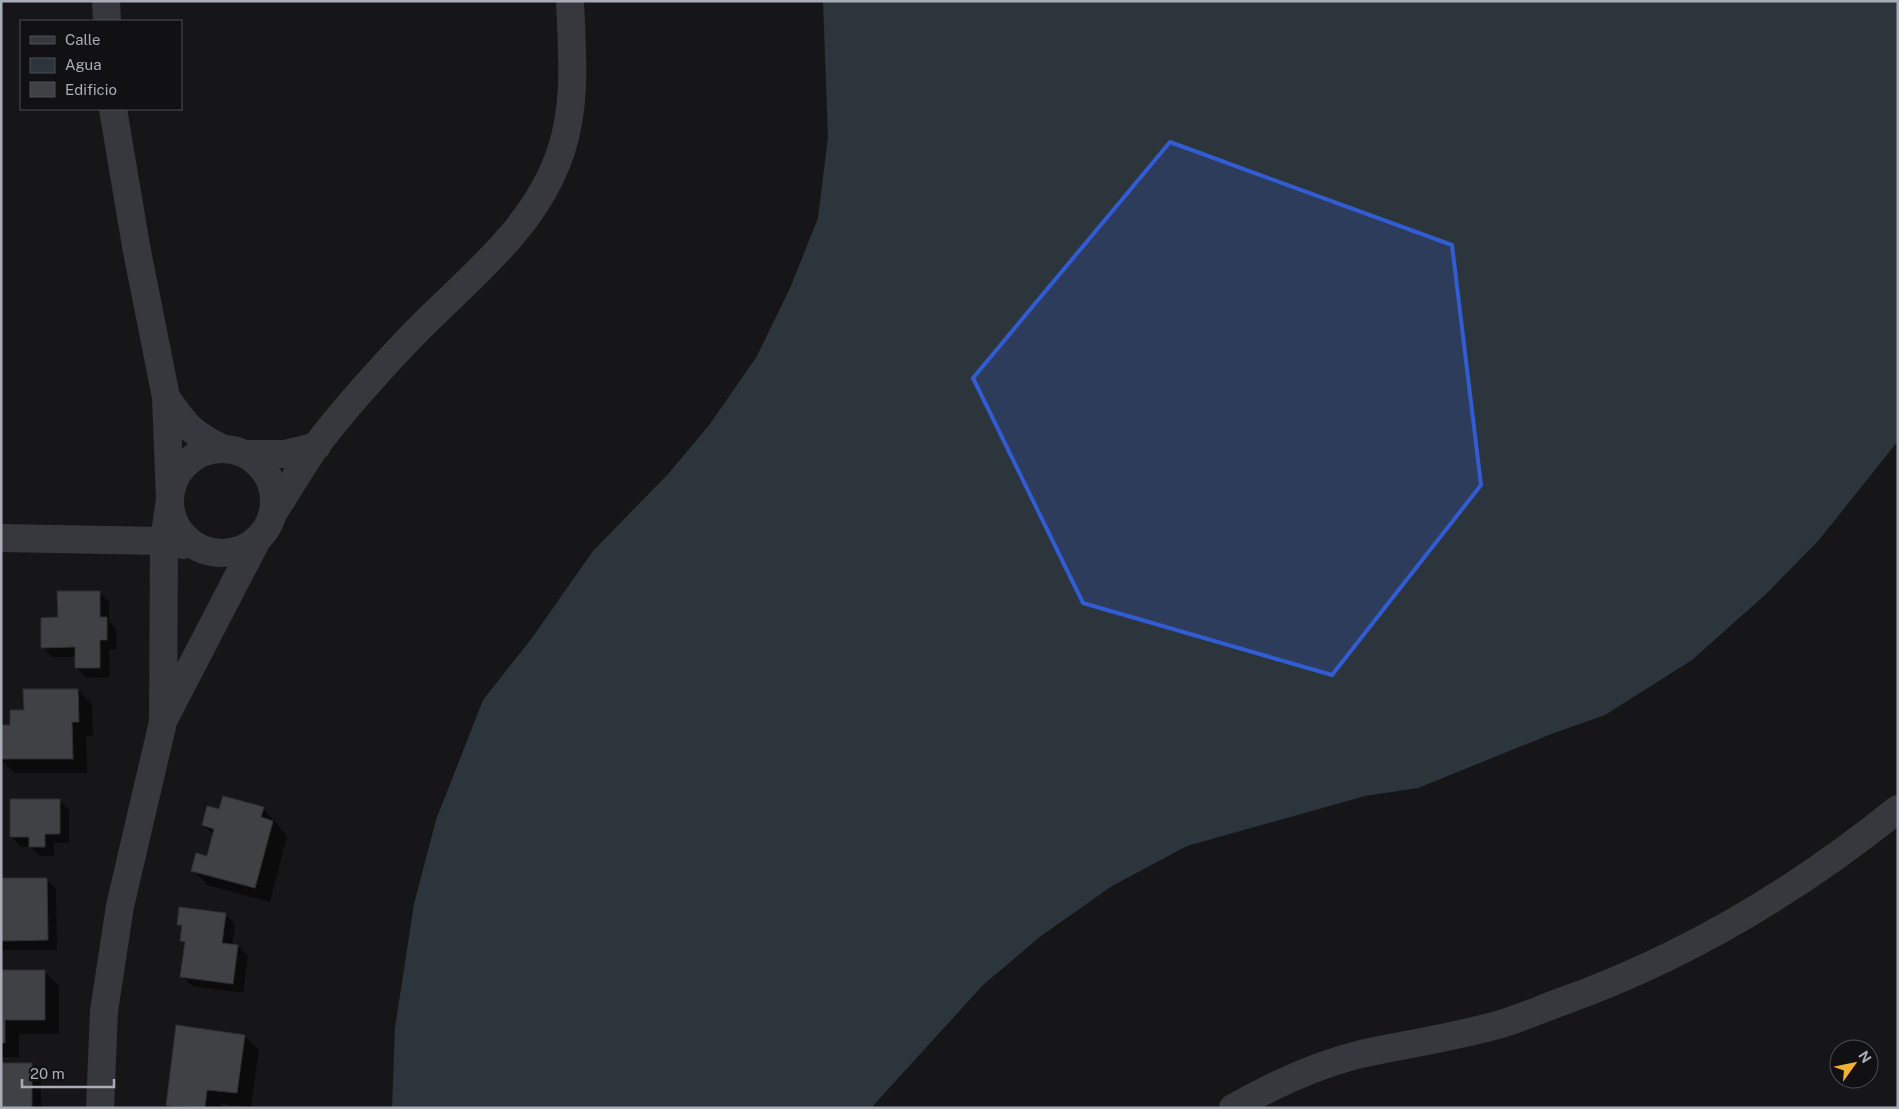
<svg xmlns="http://www.w3.org/2000/svg" width="1899" height="1109" viewBox="0 0 1899 1109" font-family="'Public Sans',sans-serif">
<rect width="100%" height="100%" fill="#161618"/>
<path fill="#2c353c" d="M823,1H1898V441L1819,540L1765,595L1692,660L1605,715L1554,733L1418,788L1365,796L1187,846L1112,886L1041,936L983,985L871,1108H392L395,1028L414,904L436,820L483,700L532,638L593,551L669,473L710,424L757,356L791,286L818,218L828,137Z"/>
<path fill="#0007" d="M99,592L109,602V621L116,628L117,649L109,650L110,677L86,678L77,668L76,657H52L42,647L59,619Z
M78,690L92,704L93,736H86L87,773H15L1,760V727H11L25,711Z
M59,800L69,810V843H54V856H40L30,847H21L11,837Z
M263,808L287,836L270,902L207,885L193,870L208,857L214,835L203,825L220,810Z
M1,879H46L56,889L57,950H1Z
M225,914L235,924L232,946H238L248,956L243,993L192,986L182,976L186,945L181,941L183,929L179,924Z
M1,971H44L59,986V1034H19V1057H1Z
M244,1036L259,1050L251,1107L221,1104V1108H169L167,1106Z
M31,1064L41,1074V1108H1Z"/>
<path fill="#404145" stroke="#303034" d="M57,591H100V617H107V640H100V668H75V647L41,648V618L58,617Z
M23,689H78L79,722H72L73,759H1V725H10V710H24Z
M223,796L264,807L261,817L273,821L255,888L191,871L196,853L207,856L214,829L202,825L207,806L219,809Z
M10,799H60V834H45V847H29V837H10Z
M1,878H47L48,940L1,941Z
M179,907L226,913L222,943L238,945L233,984L180,977L185,942L180,941L182,925H177Z
M1,970H45V1020H5V1043H1Z
M176,1025L245,1035L237,1093L207,1090L205,1108L166,1106Z
M1,1063H32V1108H1Z"/>
<g fill="none" stroke-linecap="round" stroke-linejoin="round">
<path stroke="#37383d" stroke-width="28" d="M106,1L107,21
M166,397C185,425 192,434 224,449
M170 501a52 52 0 1 1 104 0a52 52 0 1 1-104 0Z
M245,454H285L317,446
M273,513C288,491 301,467 316,446C343,410 374,376 405,343C461,283 534,233 561,151C577,102 572,52 570,1
M1,538L164,541L183,545
M164,719L257,540
M100,1108L104,1011L120,906L163,722L164,541L170,499L166,397L136,246L113,109
M1233,1108C1273,1085 1316,1065 1361,1054C1408,1044 1455,1037 1501,1024C1521,1018 1539,1010 1558,1003C1683,959 1795,892 1898,809"/>
</g>
<path fill="#325cd3" fill-opacity="0.2" stroke="#325cd3" stroke-width="4" stroke-linejoin="round" d="M1170,142L1452,245L1481,485L1332,675L1083,603L973,378Z"/>
<rect width="1899" height="1109" fill="none" stroke="#a8adb8" stroke-width="5"/>
<rect x="20" y="20" width="162" height="90" fill="#111113" stroke="#4d4f55"/>
<rect x="30" y="36" width="25" height="8" fill="#37383d" stroke="#4d4f55"/>
<text x="65" y="45" font-size="15" fill="#a8adb8">Calle</text>
<rect x="30" y="58" width="25" height="15" fill="#2c353c" stroke="#4d4f55"/>
<text x="65" y="70" font-size="15" fill="#a8adb8">Agua</text>
<rect x="30" y="82" width="25" height="15" fill="#404145" stroke="#4d4f55"/>
<text x="65" y="95" font-size="15" fill="#a8adb8">Edificio</text>
<g transform="translate(1854 1064) rotate(57)"><circle r="24" fill="#111113" stroke="#4d4f55"/>
<path d="M0-4L9 19L0 12L-9 19Z" fill="#f2b134"/>
<text y="-8" font-size="14" font-weight="bold" text-anchor="middle" fill="#a8adb8">N</text>
</g>
<path d="M22 1079v8h92v-8" fill="none" stroke="#a8adb8" stroke-width="2.5"/>
<text x="30" y="1079" font-size="15" fill="#a8adb8" stroke="#111113" stroke-width="4" paint-order="stroke">20 m</text>
</svg>
